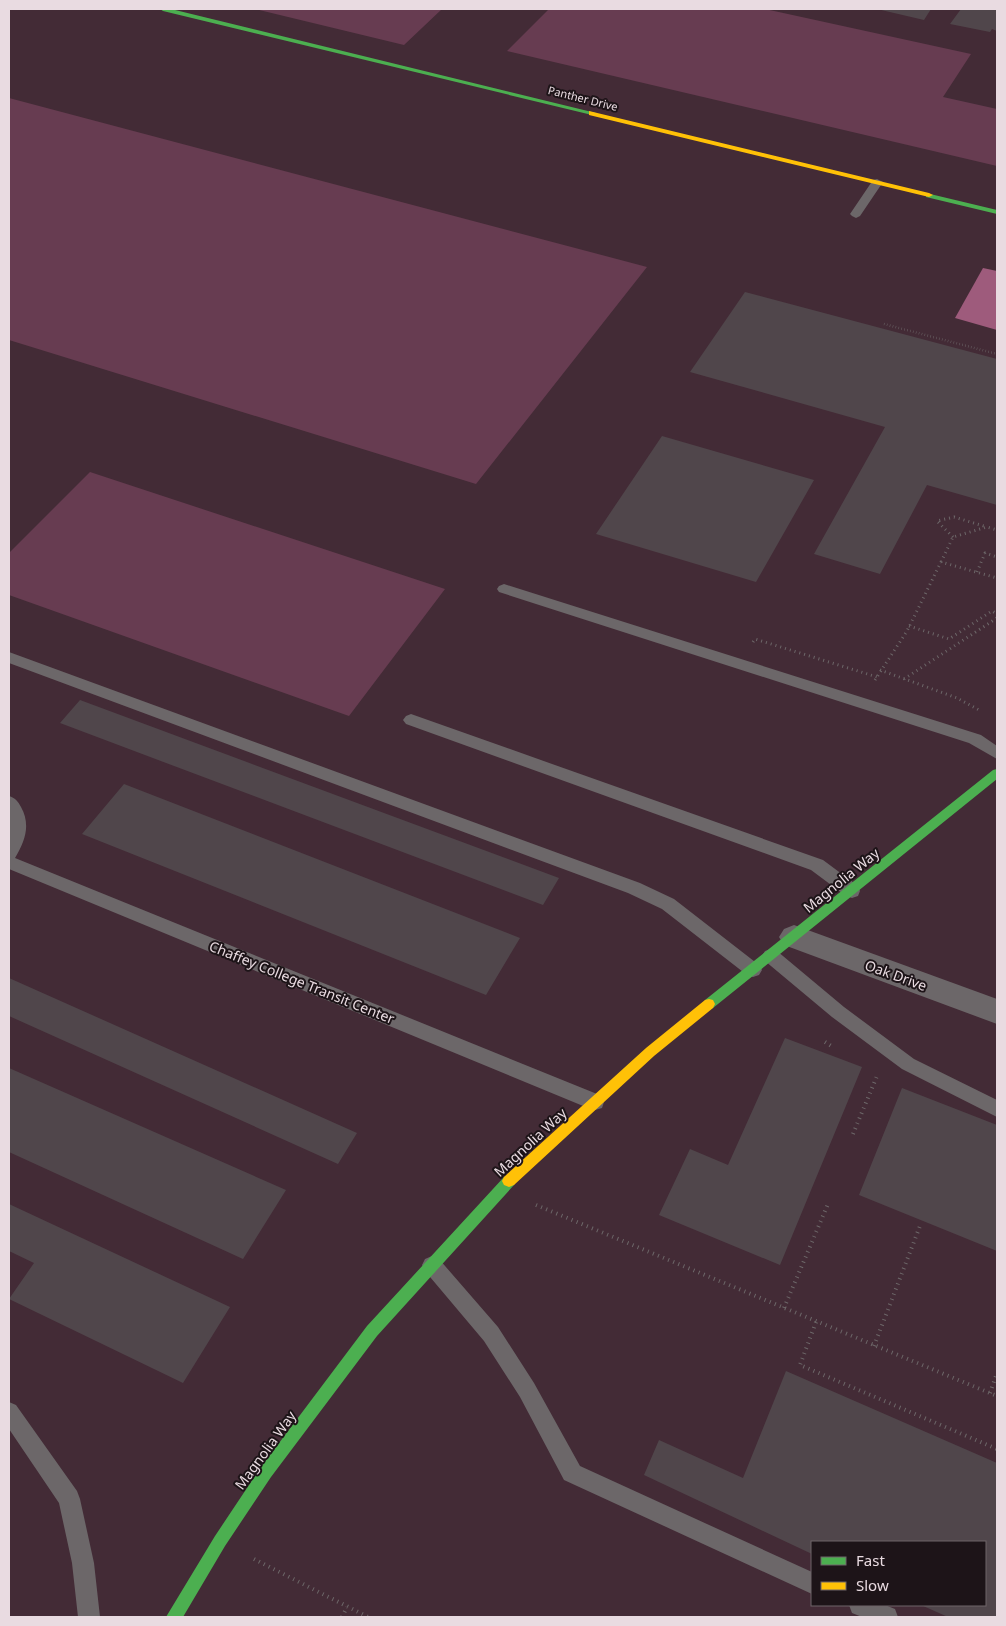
<svg xmlns="http://www.w3.org/2000/svg" width="1006" height="1626" viewBox="0 0 1006 1626" font-family="'Noto Sans',sans-serif">
<rect width="100%" height="100%" fill="#382c32"/>
<path fill="#432b36" fill-rule="evenodd" d="M9,9H997V1617H9ZM812,1542H985V1605H812Z"/>
<path fill="#673c51" d="M255,9H442L404,45Z
M549,9H765L971,54L943,97L997,109V166L507,51Z
M9,98L647,267L476,484L9,340Z
M90,472L445,589L349,716L9,595V553Z"/>
<path fill="#9e5b7c" d="M983,268L997,271V330L955,318Z"/>
<path fill="#50464b" d="M877,9H931L924,20Z
M961,9H997V31L992,29L990,32L950,24Z
M745,292L997,359V505L927,485L880,574L814,554L885,427L690,372Z
M662,436L814,480L756,582L596,534Z
M80,700L559,878L543,905L60,723Z
M124,784L520,938L486,995L82,834Z
M9,978L357,1133L338,1164L9,1016Z
M785,1038L862,1067L780,1265L659,1215L690,1149L728,1165Z
M9,1068L286,1190L243,1259L9,1152Z
M902,1088L997,1125V1251L859,1195Z
M9,1204L230,1307L183,1383L9,1299L34,1263L9,1251Z
M786,1371L997,1463V1617H948L921,1605H985V1542H812V1554L644,1475L659,1440L743,1478Z"/>
<g fill="none" stroke-linecap="round" stroke-linejoin="round">
<path stroke="#6d6769" stroke-width="2.5" stroke-dasharray="0.5 2.5" stroke-linecap="butt" d="M884,324L997,354"/>
<path stroke="#6d6769" stroke-width="3" stroke-dasharray="1 4" stroke-linecap="butt" d="M953,537L937,521L954,517L987,527
M941,562L953,537L987,527L997,530
M977,572L985,553L997,557
M909,626L949,639L992,611L997,614
M753,642L755,639L877,677
M880,670L957,698L979,710
M904,679L997,618
M875,680L907,631L941,562L997,578"/>
<path stroke="#6d6769" stroke-width="4" stroke-dasharray="1 4.5" stroke-linecap="butt" d="M825,1042L833,1047
M853,1134L877,1076
M536,1205L997,1396
M784,1308L828,1204
M816,1322L800,1365L997,1449
M874,1346L920,1226
M990,1393L997,1373
M254,1559L368,1617
M342,1617L347,1607"/>
<path fill="#6c6769" fill-rule="evenodd" d="M877,179L883,182L860,216L856,218L852,216L850,214L873,180Z
M504,584L981,735L997,746V759L969,743L499,592L497,589L499,586Z
M9,652L640,883L674,899L759,965L762,970L759,975L753,977L747,975L662,909L628,893L9,663Z
M411,714L823,860L858,886L860,891L858,896L852,898L846,896L811,870L406,724L403,720L406,716Z
M9,796C15,798 18,801 21,807C31,825 25,841 15,858L602,1096L604,1102L602,1108L595,1110L588,1108L9,869Z
M771,949L777,951L844,1007L914,1059L997,1100V1117L902,1069L832,1017L765,961L762,956L765,951Z
M432,1256L439,1259L498,1327L534,1383L580,1466L812,1572V1594L564,1480L520,1397L484,1341L425,1271L422,1265L425,1259Z
M9,1402L16,1405L77,1491L80,1499L94,1563L100,1617H78L72,1563L59,1503L9,1429Z
M849,1605H885L895,1609L898,1617H862L852,1613Z"/>
<path fill="#6c6769" fill-rule="evenodd" d="M794,925L997,999V1024L784,945L779,937L784,929Z"/>
<path fill="#4caf50" fill-rule="evenodd" d="M160,9H171L596,113L592,115L163,11Z
M926,193L997,210V214L926,197Z
M997,769V779L713,1008L709,1009L705,1008L703,1004L705,1000L993,770Z
M509,1175L514,1177L516,1181L514,1185L377,1336L271,1477L225,1546L183,1617H166L215,1536L261,1467L367,1326L504,1177Z"/>
<path fill="#ffc107" fill-rule="evenodd" d="M589,111L929,193L933,195L929,197L589,115Z
M709,999L713,1000L715,1004L713,1008L654,1056L514,1185L509,1187L504,1185L502,1181L504,1177L646,1048L705,1000Z"/>
</g>
<g text-anchor="middle" dominant-baseline="central" stroke-width="4" stroke-linejoin="round" paint-order="stroke">
<g font-size="11" fill="#e9dbe1" stroke="#1d1418">
<text transform="translate(583 98) rotate(14)">Panther Drive</text>
</g>
<g font-size="14" fill="#e9dbe1" stroke="#1d1418">
<text transform="translate(841 880) rotate(-39)">Magnolia Way</text>
<text transform="translate(896 975) rotate(20)">Oak Drive</text>
<text transform="translate(302 982) rotate(22)">Chaffey College Transit Center</text>
<text transform="translate(530 1142) rotate(-43)">Magnolia Way</text>
<text transform="translate(265 1450) rotate(-54)">Magnolia Way</text>
</g>
</g>
<rect width="1006" height="1626" fill="none" stroke="#e9dbe1" stroke-width="20"/>
<rect x="811" y="1541" width="175" height="65" fill="#1d1418" stroke="#6f6468"/>
<rect x="821" y="1557" width="25" height="8" fill="#4caf50" stroke="#6f6468"/>
<text x="856" y="1566" font-size="15" fill="#e9dbe1">Fast</text>
<rect x="821" y="1582" width="25" height="8" fill="#ffc107" stroke="#6f6468"/>
<text x="856" y="1591" font-size="15" fill="#e9dbe1">Slow</text>
</svg>
